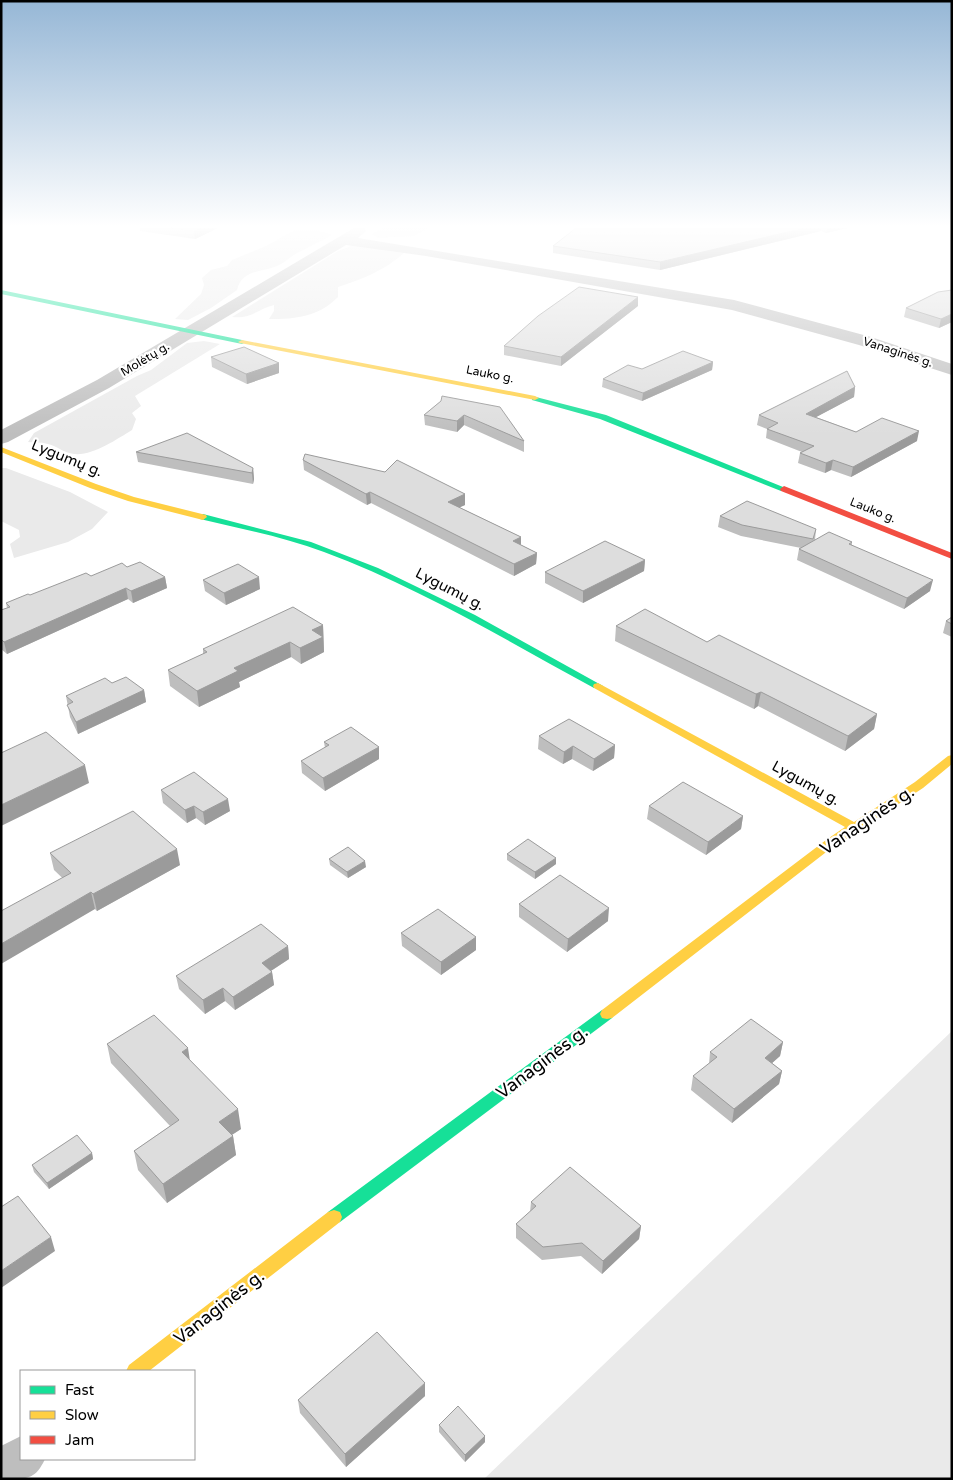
<svg xmlns="http://www.w3.org/2000/svg" width="953" height="1480" viewBox="0 0 953 1480" font-family="'Varela Round',sans-serif">
<rect width="100%" height="100%" fill="#fff"/>
<path fill="#eaeaea" d="M382,228H429L414,236L378,238L372,234Z
M295,230H317L332,235C321,241 309,247 297,253C291,256 287,261 281,264C265,273 242,268 237,290L211,308L188,320L175,319L201,294L204,285L202,278L211,270L227,266L232,260L266,246Z
M354,245L404,253C385,270 363,279 338,287V297C318,317 296,319 269,319L274,311V305C258,309 251,319 232,317L338,251Z
M204,341L220,344L135,396L141,406L132,413L136,419L132,430C117,439 93,456 74,454C64,453 57,446 48,444C42,442 35,443 28,442L34,433L137,376L151,370L187,343Z
M1,468H6L70,492L108,512L92,529L68,542L14,558L10,544L20,537L19,530L1,521Z
M952,1031V1479H484Z"/>
<g fill="none" stroke-linecap="round" stroke-linejoin="round">
<path fill="#bebebe" fill-rule="evenodd" d="M354,228H364L366,231L358,238L734,300L871,337L952,364V375L859,345L732,310L426,256L346,245L109,388L8,442L1,444V430L97,380Z
M21,1436V1459H45C35,1480 28,1479 1,1479V1446Z"/>
<path fill="#16e098" fill-rule="evenodd" d="M1,290L242,340L246,342L242,344L1,294Z
M532,396L606,415L788,489L787,491H781L600,419L532,400Z
M203,514L311,542L378,568L475,615L603,686L602,688H594C506,640 418,587 324,552C284,537 241,529 200,519L199,517Z
M607,1009L612,1010L614,1014L612,1018L340,1222L334,1224L328,1222L326,1217L328,1212L602,1010Z"/>
<path fill="#ffcf43" fill-rule="evenodd" d="M242,340L535,396L539,398L535,400L240,343L238,342Z
M1,447L96,484L134,497L206,515L207,517L203,520L128,501L90,488L1,452Z
M598,683L854,822L915,782L948,756L952,755V764L923,788L862,828L860,831L834,846L612,1018L607,1019L602,1018L600,1014L602,1010L826,840L845,827L594,688L593,686L594,684Z
M334,1210L340,1212L342,1217L340,1222L149,1371H126L129,1365L328,1212Z"/>
<path fill="#f24e42" fill-rule="evenodd" d="M784,486L952,553V559L781,491L780,489Z"/>
</g>
<path fill="#bebebe" d="M140,228H218L195,239L140,231Z
M651,228H847L826,233L821,231L660,270L553,253V246Z
M952,290V322L939,328L904,317L906,308Z
M638,306L561,366L504,355V346Z
M211,357L279,363V373L247,384L212,367Z
M713,362L712,370L642,401L602,387L603,379Z
M855,387L854,397L816,417L856,432L917,441L851,477L831,470L825,473L798,463L800,453L802,452L766,438L767,429L757,425L759,415Z
M441,401L524,441V452L464,425L457,432L425,425L424,415Z
M136,452L253,468L254,479L253,484L138,462Z
M303,460L465,494V505L459,507L521,537V545L537,553L536,564L514,576L371,503L367,505L304,470Z
M720,516L816,529L815,540L852,542V545L930,591L904,609L797,560L799,549L801,548L741,536L718,527Z
M645,560L644,571L583,603L545,583V572Z
M127,567L165,577L167,588L133,603L128,599L7,654L1,649V610L7,608L6,603L91,576Z
M203,580L260,589L226,605L205,591Z
M952,617V637L943,633L946,621Z
M323,625L324,652L301,664L291,657L239,682L240,687L199,707L170,686L168,670L203,654V649Z
M616,626L707,642L877,714L874,729L845,751L758,706L754,709L615,641Z
M112,683L144,690L146,702L78,734L70,717L66,696Z
M539,736L615,745L614,758L593,771L572,759L563,764L538,749Z
M324,742L379,747V759L325,791L302,773L301,761L325,748Z
M161,790L230,811L205,825L196,818L187,823L163,803Z
M649,806L743,816L741,829L706,855L647,819Z
M50,853L180,865L97,911L54,870Z
M507,854L556,864L535,879L507,860Z
M329,859L366,867L348,878L330,865Z
M519,904L608,921L567,952L519,917Z
M401,933L476,937V950L441,975L402,946Z
M288,946L289,959L271,971L272,972L274,985L235,1010L225,1001L205,1014L179,989L176,976Z
M783,1042L780,1056L772,1063L782,1071L779,1084L732,1123L691,1090L693,1076L709,1064L710,1052Z
M107,1044L190,1060L241,1129L232,1135L233,1136L236,1155L167,1203L138,1170L134,1151L170,1126L111,1063Z
M92,1153L93,1159L49,1189L34,1172L32,1165Z
M531,1202L641,1226L639,1239L602,1274L581,1256L542,1260L516,1238V1224L530,1212Z
M425,1396L346,1467L300,1413L298,1400Z
M439,1425L485,1436V1442L465,1462L439,1432Z"/>
<path fill="#9b9b9b" d="M201,228H218L195,239L194,231Z
M805,228H822L821,231L660,270V262Z
M827,228H847L826,233Z
M638,297V306L561,366V357Z
M952,314V322L939,328L941,319Z
M713,362L712,370L642,401L643,393Z
M279,363V373L247,384L246,374Z
M855,387L854,397L805,423L806,414Z
M464,415V425L457,432V421Z
M919,431L917,441L851,477L853,467Z
M833,460L831,470L825,473L826,463Z
M253,468L254,479L253,484L252,473Z
M370,492L371,503L367,505L366,494Z
M465,494V505L448,513V502Z
M521,537V548L513,541Z
M537,553L536,564L514,576V564Z
M645,560L644,571L583,603V591Z
M165,577L167,588L133,603L131,591Z
M259,577L260,589L226,605L224,593Z
M933,580L930,591L904,609L907,598Z
M126,588L128,599L7,654L4,642Z
M323,625L324,652L301,664L300,648L312,630Z
M290,642L291,657L239,682L240,687L199,707L197,691L234,668Z
M144,690L146,702L78,734L76,722Z
M761,692L758,706L754,709L756,694Z
M877,714L874,729L845,751L848,736Z
M615,745L614,758L593,771L594,759Z
M573,746L572,759L563,764L564,752Z
M379,747V759L325,791L323,778Z
M85,765L89,783L1,826V805Z
M228,799L230,811L205,825L203,812Z
M194,806L196,818L187,823L185,810Z
M743,816L741,829L706,855L708,842Z
M177,849L180,865L97,911L93,894Z
M556,858V864L535,879V872Z
M365,861L366,867L348,878L347,872Z
M91,892L95,909L1,964V944Z
M609,908L608,921L567,952L568,939Z
M476,937V950L441,975V962Z
M288,946L289,959L263,976L262,963Z
M272,972L274,985L235,1010L233,997Z
M223,988L225,1001L205,1014L203,1000Z
M783,1042L780,1056L762,1072L765,1058Z
M188,1048L191,1068L182,1052Z
M782,1071L779,1084L732,1123L734,1109Z
M238,1109L241,1129L222,1141L219,1122Z
M233,1136L236,1155L167,1203L163,1184Z
M92,1153L93,1159L49,1189L47,1183Z
M641,1226L639,1239L602,1274L603,1261Z
M51,1237L55,1251L1,1288V1271Z
M425,1383V1396L346,1467L345,1454Z
M485,1436V1442L465,1462V1455Z"/>
<path fill="#ddd" stroke="#9b9b9b" d="M170,228H201L194,231Z
M576,228H805L660,262L553,246Z
M579,287L638,297L561,357L504,346L538,316Z
M952,290V314L941,319L906,308L938,292Z
M244,347L279,363L246,374L211,357Z
M683,351L713,362L643,393L603,379L628,365L642,369Z
M847,371L855,387L806,414L856,432L882,418L919,431L853,467L833,460L826,463L800,453L814,446L767,429L778,423L759,415Z
M442,396L500,407L524,441L464,415L457,421L424,415L441,401Z
M187,433L253,468L252,473L136,452Z
M305,454L385,472L397,460L465,494L448,502L521,537L513,541L537,553L514,564L370,492L366,494L303,460Z
M747,501L816,529L813,539L742,525L720,516Z
M829,532L852,542L849,544L933,580L907,598L799,549Z
M605,541L645,560L583,591L545,572Z
M140,562L165,577L131,591L126,588L4,642L1,639V610L10,607L6,603L28,594L30,595L86,573L91,576L122,563L127,567Z
M238,564L259,577L224,593L203,580Z
M293,607L323,625L312,630L323,637L300,648L290,642L234,668L238,671L197,691L168,670L207,652L203,649Z
M645,609L707,642L719,635L877,714L848,736L761,692L756,694L616,626Z
M952,617V624L946,621Z
M126,677L144,690L76,722L67,705L73,702L66,696L105,678L112,683Z
M569,719L615,745L594,759L573,746L564,752L539,736Z
M351,727L379,747L323,778L301,761L329,745L324,742Z
M46,732L85,765L1,805V753Z
M194,772L228,799L203,812L194,806L185,810L161,790Z
M683,782L743,816L708,842L649,806Z
M133,811L177,849L93,894L91,892L1,944V911L71,873L50,853Z
M528,839L556,858L535,872L507,854Z
M348,847L365,861L347,872L329,859Z
M560,875L609,908L568,939L519,904Z
M438,909L476,937L441,962L401,933Z
M261,924L288,946L262,963L272,972L233,997L223,988L203,1000L176,976Z
M154,1015L188,1048L182,1052L238,1109L219,1122L233,1136L163,1184L134,1151L179,1120L107,1044Z
M751,1019L783,1042L765,1058L782,1071L734,1109L693,1076L717,1057L710,1052Z
M77,1135L92,1153L47,1183L32,1165Z
M570,1167L641,1226L603,1261L582,1243L543,1247L516,1224L536,1206L531,1202Z
M18,1196L51,1237L1,1271V1207Z
M377,1332L425,1383L345,1454L298,1400Z
M458,1406L485,1436L465,1455L439,1425Z"/>
<linearGradient id="sky" x2="0" y2="1"><stop stop-color="#96b7d6"/><stop offset="0.52" stop-color="#fff"/><stop offset="1" stop-color="#fff" stop-opacity="0"/></linearGradient>
<rect width="953" height="435" fill="url(#sky)"/>
<g text-anchor="middle" dominant-baseline="central" stroke-width="4.5" stroke-linejoin="round" paint-order="stroke">
<g font-size="12" fill="#000" stroke="#fff">
<text transform="translate(898 352) rotate(18)">Vanaginės g.</text>
<text transform="translate(145 359) rotate(-31)">Molėtų g.</text>
<text transform="translate(490 374) rotate(11)">Lauko g.</text>
<text transform="translate(873 510) rotate(22)">Lauko g.</text>
</g>
<g font-size="15" fill="#000" stroke="#fff">
<text transform="translate(67 458) rotate(22)">Lygumų g.</text>
<text transform="translate(450 589) rotate(27)">Lygumų g.</text>
<text transform="translate(806 783) rotate(29)">Lygumų g.</text>
</g>
<g font-size="18" fill="#000" stroke="#fff">
<text transform="translate(867 820) rotate(-34)">Vanaginės g.</text>
<text transform="translate(542 1062) rotate(-37)">Vanaginės g.</text>
<text transform="translate(219 1307) rotate(-38)">Vanaginės g.</text>
</g>
</g>
<rect width="953" height="1480" fill="none" stroke="#000000" stroke-width="5"/>
<rect x="20" y="1370" width="175" height="90" fill="#ffffff" stroke="#999999"/>
<rect x="30" y="1386" width="25" height="8" fill="#16e098" stroke="#999999"/>
<text x="65" y="1395" font-size="15" fill="#000000">Fast</text>
<rect x="30" y="1411" width="25" height="8" fill="#ffcf43" stroke="#999999"/>
<text x="65" y="1420" font-size="15" fill="#000000">Slow</text>
<rect x="30" y="1436" width="25" height="8" fill="#f24e42" stroke="#999999"/>
<text x="65" y="1445" font-size="15" fill="#000000">Jam</text>
</svg>
